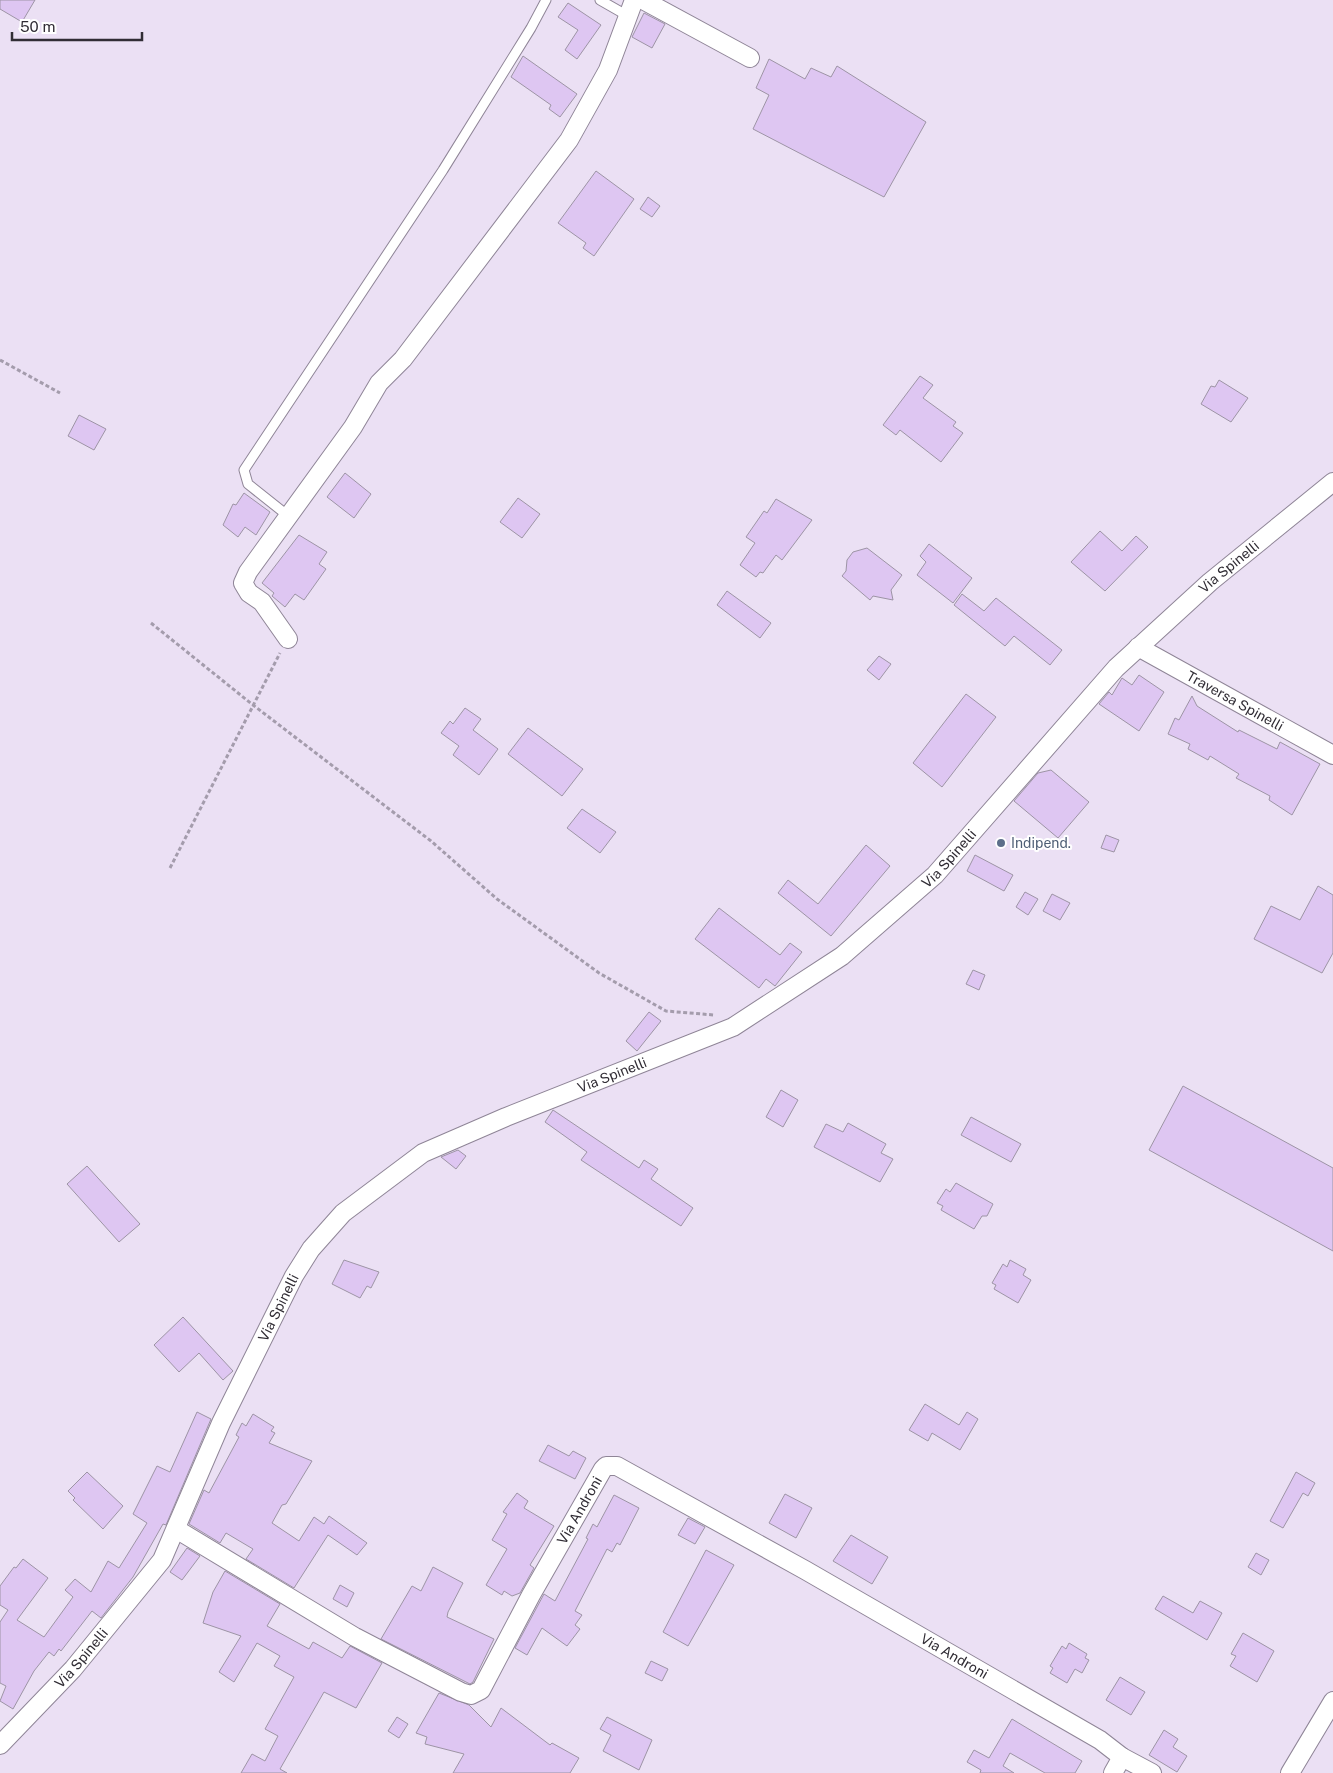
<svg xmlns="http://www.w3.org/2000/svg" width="1333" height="1773" viewBox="0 0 1333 1773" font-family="'Public Sans',sans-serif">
<rect width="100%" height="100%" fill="#ebe0f4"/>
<path fill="#dec6f2" stroke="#9d94a5" d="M0,0H35L22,22L0,9Z
M568,3L601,25L577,59L565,50L578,30L558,17Z
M644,13L665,24L652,48L632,37Z
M523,56L577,94L560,117L549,109L551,105L511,77Z
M769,59L805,79L811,68L831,77L837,66L926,122L884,197L753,129L769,95L756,88Z
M596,171L634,199L594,256L583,248L586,243L558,223Z
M648,197L660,206L652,217L640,209Z
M920,376L933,385L923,398L956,422L953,426L963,433L941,462L900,430L896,435L883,425Z
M1219,380L1248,398L1231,422L1201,404L1211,386L1215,387Z
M79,415L106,429L94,450L68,436Z
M345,473L371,494L354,518L327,497Z
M244,493L270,512L256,535L245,527L238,537L223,525L233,504L236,505Z
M518,498L540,514L522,538L500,522Z
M776,499L812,520L782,560L776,555L763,573L760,572L756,577L740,565L755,543L746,537L764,511L767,513Z
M1100,531L1122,551L1136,536L1148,547L1105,591L1071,562Z
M299,535L327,552L319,564L326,569L304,600L295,594L285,607L272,596L274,593L262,583Z
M929,544L972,578L953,603L917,575L926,562L920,556Z
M867,548L902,575L891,590L893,600L873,596L870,600L842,576L846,571L847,560L853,552Z
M727,591L771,623L760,638L717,605Z
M962,594L984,611L996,598L1062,650L1050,665L1014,636L1005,646L954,605Z
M879,656L891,664L879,680L867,670Z
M1139,675L1164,692L1139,731L1099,704L1109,692L1112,695L1122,678L1132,685Z
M966,694L996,717L942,787L913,763Z
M1192,696L1197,706L1238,732L1239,730L1277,749L1280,742L1320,764L1292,815L1269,800L1270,796L1236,778L1239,774L1210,756L1208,760L1188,749L1190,744L1168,734L1175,718L1179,720Z
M465,708L481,719L473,730L498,749L479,775L453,755L459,746L441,733L450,721L453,724Z
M528,728L583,769L562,796L508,754Z
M1051,770L1089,802L1058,838L1014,801L1038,773Z
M582,809L616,832L600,853L567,828Z
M1106,835L1119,840L1114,852L1101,848Z
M866,845L890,866L831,936L778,893L788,880L818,904Z
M975,855L1013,875L1004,891L967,871Z
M1318,886L1333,895V953L1322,973L1254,939L1271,906L1300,920Z
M1025,892L1038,899L1028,915L1016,907Z
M1052,894L1070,903L1060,920L1043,911Z
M719,908L780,955L790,943L802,952L775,986L766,979L759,988L695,939Z
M973,970L985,975L979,990L966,984Z
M649,1012L661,1021L637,1051L626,1041Z
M1183,1086L1333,1168V1251L1149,1150Z
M781,1090L798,1100L783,1127L766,1117Z
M553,1110L639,1168L644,1160L658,1169L651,1179L693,1208L681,1226L581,1160L587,1152L545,1122Z
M971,1117L1021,1144L1011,1162L961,1135Z
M848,1123L886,1144L881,1153L893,1159L880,1182L814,1147L826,1124L843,1132Z
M458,1150L466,1156L456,1169L441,1157Z
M87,1166L140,1224L119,1242L67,1184Z
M956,1183L993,1204L987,1216H982L974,1229L941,1210L943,1206L937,1203L946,1189L950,1192Z
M344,1260L379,1272L371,1288L367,1286L360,1298L332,1284Z
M1010,1260L1026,1269L1023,1275L1031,1280L1018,1303L994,1289L996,1285L992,1283L1003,1264L1007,1267Z
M183,1317L233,1371L223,1380L199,1353L179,1372L154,1345Z
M925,1404L959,1425L967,1412L978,1419L960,1450L932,1433L928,1441L909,1430Z
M197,1412L211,1419L166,1525L163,1524L133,1577L101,1618L92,1611L61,1651L59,1649L54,1656L49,1652L34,1671L13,1709L0,1701L6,1686L0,1683V1622L8,1610L0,1605V1586L14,1567L16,1568L23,1559L48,1578L17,1620L44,1637L73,1597L65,1590L75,1579L91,1592L108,1561L119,1568L147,1523L133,1514L157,1466L170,1472Z
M253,1414L274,1427L271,1431L275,1433L269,1443L312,1461L286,1504L282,1505L272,1523L299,1541L314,1517L324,1524L329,1516L367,1543L357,1555L328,1535L294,1588L246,1559L253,1549L226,1533L220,1543L189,1524L204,1490L209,1493L239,1437L236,1435L242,1423L246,1426Z
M548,1445L569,1456L573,1451L586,1458L575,1479L539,1461Z
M87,1472L123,1506L103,1529L73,1500L75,1498L68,1491Z
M1296,1472L1315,1483L1308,1496L1303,1493L1283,1528L1270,1521Z
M517,1493L528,1501L524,1508L554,1526L530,1565L534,1568L520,1593L512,1596L504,1591L502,1595L486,1585L507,1549L492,1540L507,1514L503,1512Z
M785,1494L812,1508L796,1538L769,1523Z
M614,1495L639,1508L620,1545L617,1543L612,1552L607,1549L575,1611L582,1615L575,1625L580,1629L567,1646L542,1628L527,1655L515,1648L544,1594L555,1601L588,1539L586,1538L593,1524L597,1527Z
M688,1518L705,1527L695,1544L678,1535Z
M851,1535L888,1557L872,1584L833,1561Z
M187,1548L200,1556L182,1580L170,1572Z
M706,1550L734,1565L688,1646L663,1632Z
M1256,1553L1269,1560L1261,1575L1248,1567Z
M433,1567L463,1583L448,1612L447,1617L494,1639L473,1682L470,1684L381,1639L412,1586L421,1591Z
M225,1571L280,1604L267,1626L309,1649L313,1642L342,1658L350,1646L382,1663L356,1708L324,1692L280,1769L287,1773H241L252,1754L265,1761L278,1736L265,1729L294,1677L274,1666L280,1656L257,1643L234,1682L219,1672L241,1636L203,1623L213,1592Z
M340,1585L354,1593L347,1607L333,1599Z
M1163,1596L1193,1613L1200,1601L1222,1613L1207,1640L1155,1609Z
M1243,1633L1274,1651L1257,1682L1230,1666L1236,1656L1231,1654Z
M1069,1643L1087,1654L1085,1658L1089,1660L1082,1673L1075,1669L1067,1683L1050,1673L1053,1668L1050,1666L1062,1646L1066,1649Z
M651,1661L668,1669L662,1681L645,1673Z
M1120,1677L1145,1692L1131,1715L1106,1700Z
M439,1693L469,1705L491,1727L501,1708L550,1745L552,1743L579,1758L570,1773H453L464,1754L425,1744L427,1737L416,1733Z
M397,1717L408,1724L399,1738L388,1731Z
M607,1717L652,1740L639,1770L603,1751L611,1735L600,1729Z
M1012,1719L1082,1761L1075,1773H1045L1010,1753L1003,1766L1014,1773H980L981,1770L967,1762L974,1750L989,1758Z
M1164,1730L1178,1739L1173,1747L1187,1756L1177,1772L1149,1755Z"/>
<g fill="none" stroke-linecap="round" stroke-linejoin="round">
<g stroke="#8f8597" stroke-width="11">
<path id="lane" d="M600,0L628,16
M287,515L248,484L244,470L443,170L531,28L546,0"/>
</g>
<g stroke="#8f8597" stroke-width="20">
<g id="street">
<path d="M643,0L750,58"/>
<path d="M288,639L262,602L249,593L243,583L248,572L353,427L379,383L403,359L569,140L608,70L634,0"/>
<path id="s1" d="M1138,647L1333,755"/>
<path id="s2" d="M176,1529L355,1637L461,1692L471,1695L481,1690L531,1595L603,1469L606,1466H617L805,1570L1100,1740L1122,1757L1152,1773"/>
<path id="s3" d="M0,1745L73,1669L162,1560L221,1423L294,1276L311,1249L343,1213L423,1153L506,1117L733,1027L842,956L935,875L1116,668L1210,582L1333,482"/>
<path d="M1113,1773L1122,1757"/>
<path d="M1290,1773L1333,1701"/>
</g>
</g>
<path stroke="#a49cac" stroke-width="3" stroke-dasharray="4 2.5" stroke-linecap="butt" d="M0,360L60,393
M151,623L253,705L431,841L497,899L599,973L666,1011L714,1015
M170,868L280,653"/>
<use href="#lane" stroke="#fff" stroke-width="9"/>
<use href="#street" stroke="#fff" stroke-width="18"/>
</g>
<circle fill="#5c6f8a" stroke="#fff" stroke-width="2" cx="1001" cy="843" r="5"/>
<g text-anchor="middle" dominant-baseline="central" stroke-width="4" stroke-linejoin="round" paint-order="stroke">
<g font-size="14" fill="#312d35" stroke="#fff">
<text stroke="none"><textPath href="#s3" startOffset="1754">Via Spinelli</textPath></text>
<text stroke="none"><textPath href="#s1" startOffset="111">Traversa Spinelli</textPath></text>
<text stroke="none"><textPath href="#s3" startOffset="1349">Via Spinelli</textPath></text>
<text stroke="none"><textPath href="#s3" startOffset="944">Via Spinelli</textPath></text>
<text stroke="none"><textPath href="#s3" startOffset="524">Via Spinelli</textPath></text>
<text stroke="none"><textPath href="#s2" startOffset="555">Via Androni</textPath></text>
<text stroke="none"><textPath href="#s2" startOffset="1005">Via Androni</textPath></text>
<text stroke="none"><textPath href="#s3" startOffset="119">Via Spinelli</textPath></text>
</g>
<g font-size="14" fill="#4e5e75" stroke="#fff" text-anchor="start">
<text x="1011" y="843">Indipend.</text>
</g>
</g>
<path d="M12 32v8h130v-8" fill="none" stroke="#312d35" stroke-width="2.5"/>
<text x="20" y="32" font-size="15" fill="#312d35" stroke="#ffffff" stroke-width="4" paint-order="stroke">50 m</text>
</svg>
